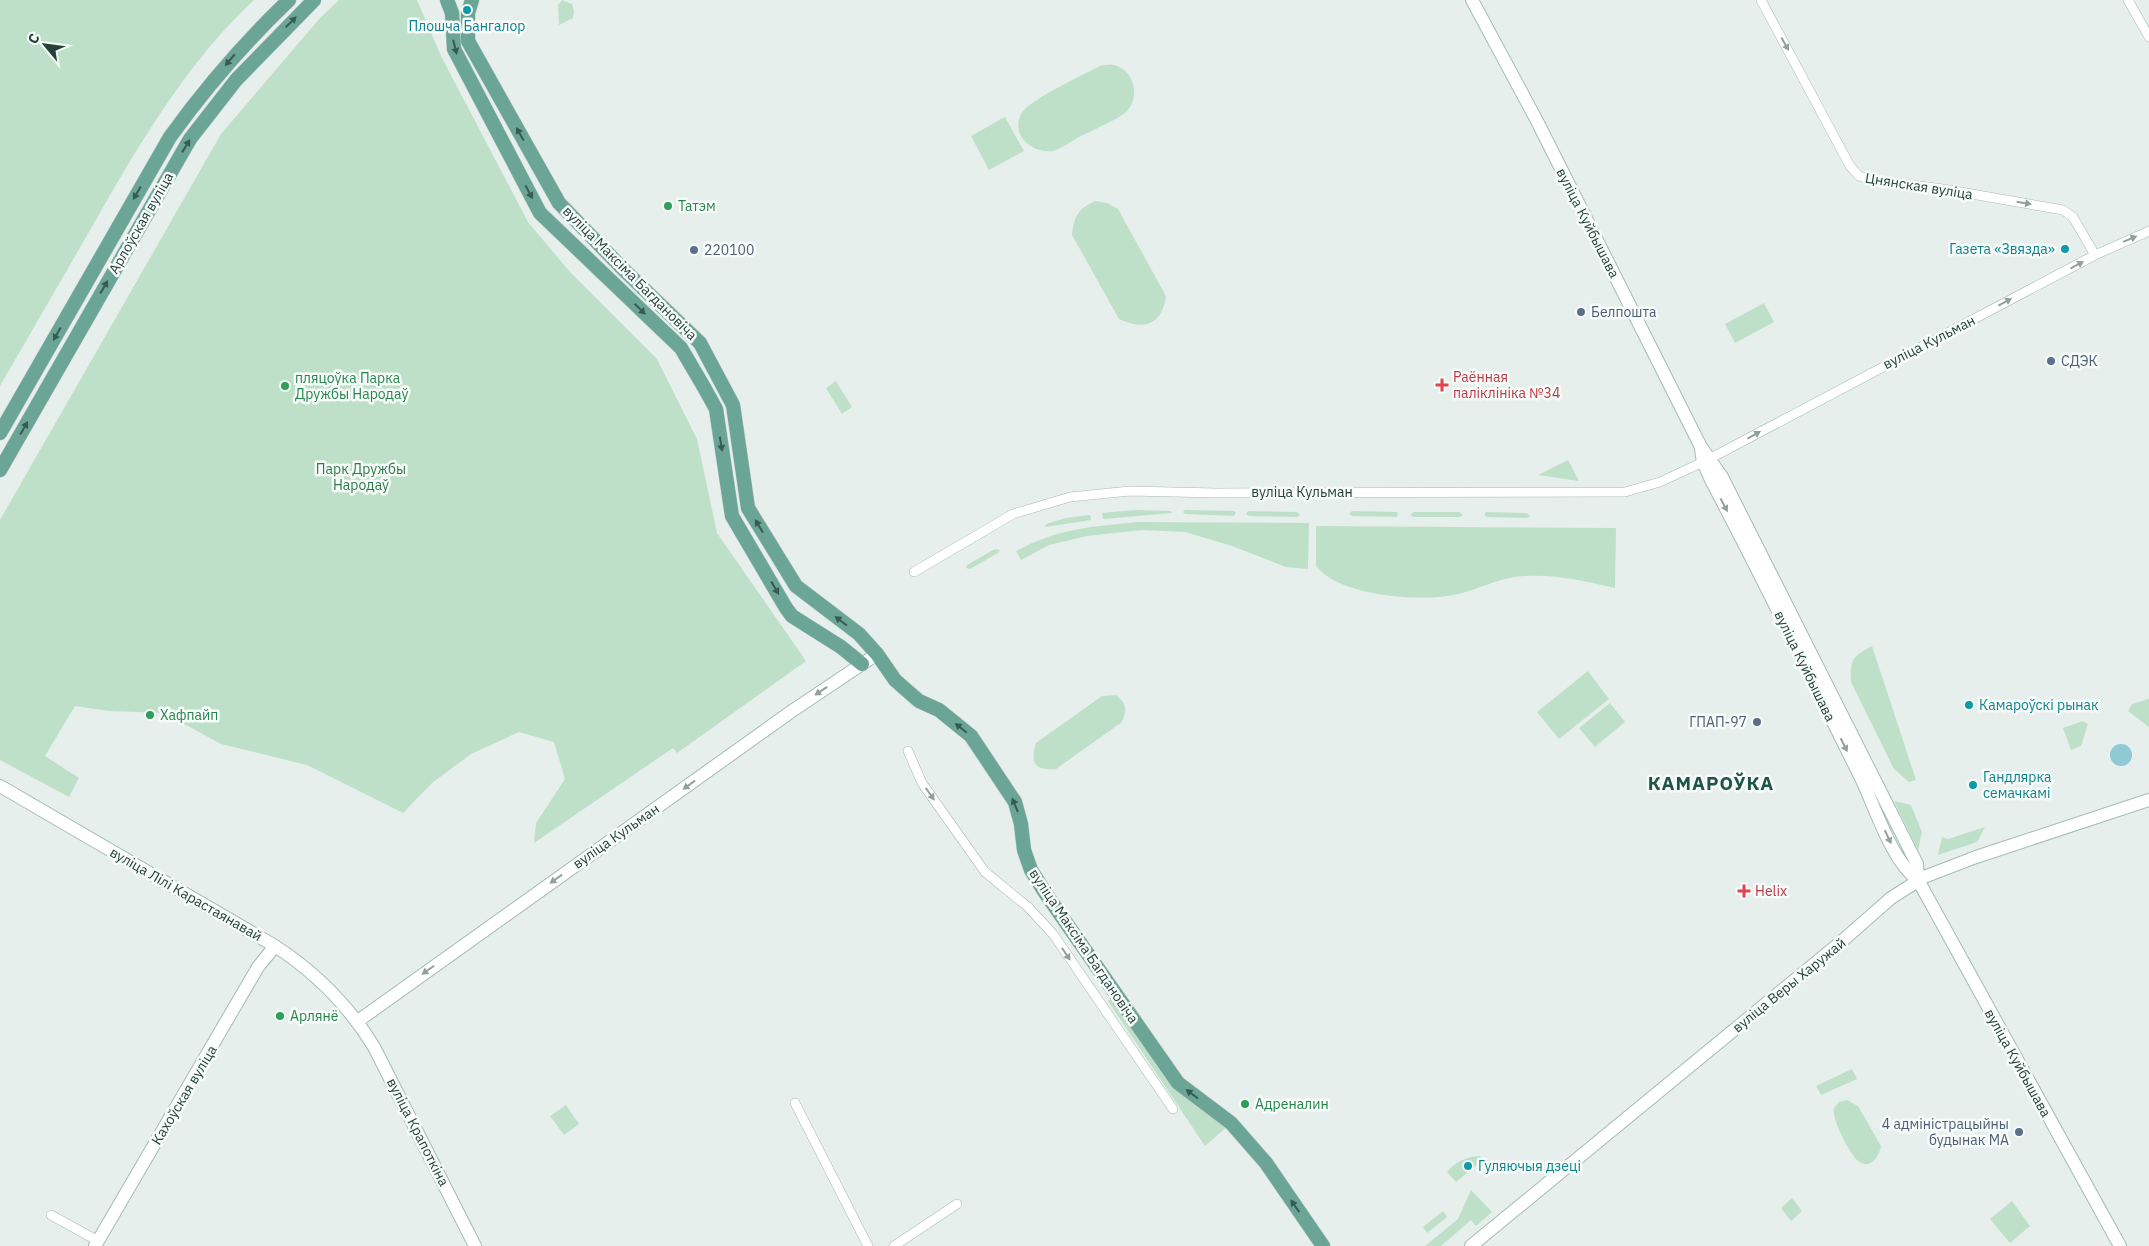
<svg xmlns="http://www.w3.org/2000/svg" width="2149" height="1246" viewBox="0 0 2149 1246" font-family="'IBM Plex Sans',sans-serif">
<rect width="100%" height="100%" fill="#e6efeb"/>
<path fill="#bfe0c8" d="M0,0H254C187,62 138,146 93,225C62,279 31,332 0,386Z
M339,0H417L441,56L528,222L570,272L657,359L697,439L717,533L806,661L677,753L673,748L534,843L536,823L565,779L554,742L519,732L471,754L432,783L403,813L307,765L221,744L164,713L109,711L75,706L45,756L79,778L69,797L0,760V520L221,134L320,18Z
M562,0L572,4L574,11L573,18L559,25L558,5Z
M1102,65C1106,65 1113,64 1117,66C1135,73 1140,97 1127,111C1120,119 1088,132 1077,138C1070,142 1061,149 1053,151C1033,154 1010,136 1021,114C1028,100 1085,74 1102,65Z
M1005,117L1024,151L989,170L971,136Z
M1095,201L1107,203L1118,209L1166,296C1162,325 1144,331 1119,319L1072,235C1074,216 1078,209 1095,201Z
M1764,303L1774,322L1735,343L1725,324Z
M836,381L852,407L842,414L826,388Z
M1568,460L1579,481L1538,475Z
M1135,510L1171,511L1172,513L1103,519L1102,513Z
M1185,510L1234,511L1236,513L1234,516L1185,514L1183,512Z
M1248,511L1297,512L1300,515L1297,517L1249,516L1246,514Z
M1352,511L1397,512L1398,514L1397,517L1352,516L1349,514Z
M1414,512H1459L1463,515L1460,517H1414L1410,515Z
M1486,512L1527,513L1530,516L1527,518L1487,517L1484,515Z
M1090,515L1091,520L1045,527L1046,524L1066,518Z
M1138,522L1309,523L1308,569L1286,567L1232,546L1185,532L1142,530L1087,536L1049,545L1021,560L1016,551C1060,528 1089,527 1138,522Z
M1316,526L1616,528L1615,588C1585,581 1555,574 1524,576C1494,578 1473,593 1447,596C1413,601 1338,595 1316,566Z
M995,549L1000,550L998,553L970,569L966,568L967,565Z
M1872,646L1916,780L1909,782L1894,769L1851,682C1850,659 1852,657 1872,646Z
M1588,671L1609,699L1559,739L1537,712Z
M1116,695C1127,704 1127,709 1122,722L1056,769C1034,771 1030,762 1036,743L1102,696Z
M2149,699V727L2128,711L2132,704Z
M1610,703L1625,722L1595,747L1579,728Z
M2083,721L2088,724L2081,746L2071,750L2063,728Z
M1894,801L1911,805L1922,832L1918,850Z
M1985,827L1977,842L1938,855L1942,837L1948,839Z
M1111,999L1173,1088L1228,1126L1205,1146L1108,1001Z
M1852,1069L1857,1079L1821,1095L1816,1086Z
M1847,1100L1858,1106L1881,1146C1879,1158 1869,1171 1857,1160C1849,1152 1831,1118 1834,1108L1839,1102Z
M566,1105L579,1124L564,1135L550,1116Z
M1480,1156L1484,1159L1456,1182L1447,1172C1454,1162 1469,1156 1480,1156Z
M1471,1190L1492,1212L1476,1226L1471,1220L1441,1246H1425L1458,1219Z
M1792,1198L1802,1211L1791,1221L1781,1208Z
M2012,1201L2030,1226L2010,1243L1990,1219Z
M1443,1211L1447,1217L1427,1233L1423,1227Z"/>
<path fill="#8ec9d4" d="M2110 755a11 11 0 1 1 22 0a11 11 0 1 1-22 0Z"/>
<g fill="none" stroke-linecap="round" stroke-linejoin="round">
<g stroke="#a8b8b2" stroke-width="10">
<path id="street" d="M1761,0L1850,166L1859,176L1872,180L1943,189L2063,210L2073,217L2095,255
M2128,0L2149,37
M1711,458L2095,255L2149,231
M914,572L1013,514L1070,497L1130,491L1216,493L1625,492L1660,482L1703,462
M908,751L922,783L985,872L1028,907L1053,934L1173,1109
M795,1103L868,1246
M51,1215L98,1241
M894,1246L957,1204"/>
</g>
<g stroke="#a4bbb3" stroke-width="14">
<path id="secondary" d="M1472,0L1537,121L1701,447L1722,477L1917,864L1918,880
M1701,449L1703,462L1712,482C1764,580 1812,680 1861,778C1875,807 1892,862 1918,880L2120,1246
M0,786L275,946C315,972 349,1006 374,1047L475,1246
M358,1021L792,711L877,654
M95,1246L258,967L275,946
M1471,1246L1841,942L1891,898L1924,877L1976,857L2149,800"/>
</g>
<g stroke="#c2cac8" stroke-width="15">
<path id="primary" d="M447,0L452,13L454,49L540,213L681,348L705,389L716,409L732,516L786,608L792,616L841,647L862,664
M472,0L468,13V41L559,203L623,269L700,343L733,405L748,508L796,586L859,634L877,654L895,680L904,688L919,701L939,710L971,736L1015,802L1021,824L1024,850L1031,870L1046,894L1178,1083L1231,1123L1266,1163L1323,1246
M0,433L170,137C206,87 245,42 289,0
M0,470L190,139L236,80L314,0"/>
</g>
<use href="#street" stroke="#fff" stroke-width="9"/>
<use href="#secondary" stroke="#fff" stroke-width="12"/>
<use href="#primary" stroke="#6aa596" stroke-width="14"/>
</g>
<defs><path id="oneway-solid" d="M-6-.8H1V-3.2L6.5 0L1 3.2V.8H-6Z" transform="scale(1.25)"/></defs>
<g fill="#365b51">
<use href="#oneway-solid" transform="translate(291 22) rotate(-45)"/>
<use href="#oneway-solid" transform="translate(455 47) rotate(76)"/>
<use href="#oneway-solid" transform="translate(230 60) rotate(130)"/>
<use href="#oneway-solid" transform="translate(520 134) rotate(-119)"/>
<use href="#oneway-solid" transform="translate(186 146) rotate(-58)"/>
<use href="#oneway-solid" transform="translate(529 192) rotate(62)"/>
<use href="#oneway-solid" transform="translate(137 193) rotate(120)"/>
<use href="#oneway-solid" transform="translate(104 287) rotate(-60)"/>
<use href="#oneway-solid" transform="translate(640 309) rotate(44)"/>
<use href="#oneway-solid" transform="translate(57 334) rotate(120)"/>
<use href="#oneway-solid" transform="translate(24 428) rotate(-60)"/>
<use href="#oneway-solid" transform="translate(721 444) rotate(81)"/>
<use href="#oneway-solid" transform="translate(759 526) rotate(-121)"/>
<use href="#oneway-solid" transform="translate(775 588) rotate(60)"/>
<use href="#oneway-solid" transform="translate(841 621) rotate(-143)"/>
<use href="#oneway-solid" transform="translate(961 728) rotate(-141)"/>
<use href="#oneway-solid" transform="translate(1015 805) rotate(-112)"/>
<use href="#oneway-solid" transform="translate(1192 1094) rotate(-143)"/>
<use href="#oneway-solid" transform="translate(1295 1206) rotate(-125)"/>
</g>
<g fill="#92a09c">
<use href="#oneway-solid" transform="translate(1785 44) rotate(61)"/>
<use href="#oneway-solid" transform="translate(2024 203) rotate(9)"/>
<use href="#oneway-solid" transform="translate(2130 239) rotate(-23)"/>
<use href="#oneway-solid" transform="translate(2077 265) rotate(-28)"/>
<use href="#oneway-solid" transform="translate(2005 302) rotate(-28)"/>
<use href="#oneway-solid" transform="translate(1754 435) rotate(-29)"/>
<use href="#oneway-solid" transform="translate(1724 505) rotate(62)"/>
<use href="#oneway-solid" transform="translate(821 691) rotate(146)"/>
<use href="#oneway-solid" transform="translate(1844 745) rotate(64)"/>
<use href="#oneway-solid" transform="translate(689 785) rotate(144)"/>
<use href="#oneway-solid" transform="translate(930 794) rotate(55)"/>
<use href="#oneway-solid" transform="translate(1888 837) rotate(65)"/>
<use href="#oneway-solid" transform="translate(556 879) rotate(144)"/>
<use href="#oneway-solid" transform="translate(1066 954) rotate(56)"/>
<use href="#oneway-solid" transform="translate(428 970) rotate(145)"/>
</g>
<g fill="#0f9aa8" stroke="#f7fbf9" stroke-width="2">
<circle cx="467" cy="10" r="5"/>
<circle cx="2065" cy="249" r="5"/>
<circle cx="1969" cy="705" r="5"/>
<circle cx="1973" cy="785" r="5"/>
<circle cx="1468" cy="1166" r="5"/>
</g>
<g fill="#2e9e5b" stroke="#f7fbf9" stroke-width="2">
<circle cx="668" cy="206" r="5"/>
<circle cx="285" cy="386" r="5"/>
<circle cx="150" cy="715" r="5"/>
<circle cx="280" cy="1016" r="5"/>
<circle cx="1245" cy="1104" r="5"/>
</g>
<g fill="#5c6f8a" stroke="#f7fbf9" stroke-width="2">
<circle cx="694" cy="250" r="5"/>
<circle cx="1581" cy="312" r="5"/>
<circle cx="2051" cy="361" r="5"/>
<circle cx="1757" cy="722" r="5"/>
<circle cx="2019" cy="1132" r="5"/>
</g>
<g fill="#e0444e" stroke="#f7fbf9" stroke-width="2">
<path d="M1439.5 377.5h5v5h5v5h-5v5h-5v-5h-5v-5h5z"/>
<path d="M1741.5 883.5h5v5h5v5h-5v5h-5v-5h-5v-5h5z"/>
</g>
<g text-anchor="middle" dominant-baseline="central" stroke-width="5" stroke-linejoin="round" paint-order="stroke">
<g font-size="14" fill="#0d838f" stroke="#f7fbf9" text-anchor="start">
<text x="467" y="26" text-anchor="middle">Плошча Бангалор</text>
<text x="2055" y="249" text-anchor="end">Газета «Звязда»</text>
<text x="1979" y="705">Камароўскі рынак</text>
<text x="1983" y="777">Гандлярка<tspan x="1983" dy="16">семачкамі</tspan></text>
<text x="1478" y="1166">Гуляючыя дзеці</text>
</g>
<g font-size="14" fill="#24423a" stroke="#f7fbf9">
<text transform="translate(1919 186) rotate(9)">Цнянская вуліца</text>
<text transform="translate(141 223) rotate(-60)">Арлоўская вуліца</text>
<text transform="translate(1588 223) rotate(63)">вуліца Куйбышава</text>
<text transform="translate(630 273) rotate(45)">вуліца Максіма Багдановіча</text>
<text transform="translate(1929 342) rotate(-27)">вуліца Кульман</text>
<text x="1302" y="492">вуліца Кульман</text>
<text transform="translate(1805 666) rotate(64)">вуліца Куйбышава</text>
<text transform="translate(616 836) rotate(-35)">вуліца Кульман</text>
<text transform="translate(186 894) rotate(30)">вуліца Лілі Карастаянавай</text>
<text transform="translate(1084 946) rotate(56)">вуліца Максіма Багдановіча</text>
<text transform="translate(1789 985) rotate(-39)">вуліца Веры Харужай</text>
<text transform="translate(2018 1063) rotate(61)">вуліца Куйбышава</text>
<text transform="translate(184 1095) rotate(-59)">Кахоўская вуліца</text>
<text transform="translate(418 1132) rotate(63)">вуліца Крапоткіна</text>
</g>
<g font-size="14" fill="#27864d" stroke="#f7fbf9" text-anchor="start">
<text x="678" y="206">Татэм</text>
<text x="295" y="378">пляцоўка Парка<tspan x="295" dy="16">Дружбы Народаў</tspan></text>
<text x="160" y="715">Хафпайп</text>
<text x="290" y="1016">Арлянё</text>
<text x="1255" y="1104">Адреналин</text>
</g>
<g font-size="14" fill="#4e5e75" stroke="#f7fbf9" text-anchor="start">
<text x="704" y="250">220100</text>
<text x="1591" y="312">Белпошта</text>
<text x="2061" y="361">СДЭК</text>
<text x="1747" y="722" text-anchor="end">ГПАП-97</text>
<text x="2009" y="1124" text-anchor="end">4 адміністрацыйны<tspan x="2009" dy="16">будынак МА</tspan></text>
</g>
<g font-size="14" fill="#be3a42" stroke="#f7fbf9" text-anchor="start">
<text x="1453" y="377">Раённая<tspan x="1453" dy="16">паліклініка №34</tspan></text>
<text x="1755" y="891">Helix</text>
</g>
<g font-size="14" fill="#2d7a4b" stroke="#f7fbf9">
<text x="361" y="469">Парк Дружбы<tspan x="361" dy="16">Народаў</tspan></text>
</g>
<g font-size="19" font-weight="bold" letter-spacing="1" fill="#1f5548" stroke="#f7fbf9">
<text x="1711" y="783">КАМАРОЎКА</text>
</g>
</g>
<g transform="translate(45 45) rotate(299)" stroke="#f7fbf9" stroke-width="4" paint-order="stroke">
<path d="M0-4L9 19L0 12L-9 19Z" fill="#24423a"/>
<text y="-8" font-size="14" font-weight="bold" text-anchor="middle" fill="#24423a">С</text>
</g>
</svg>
